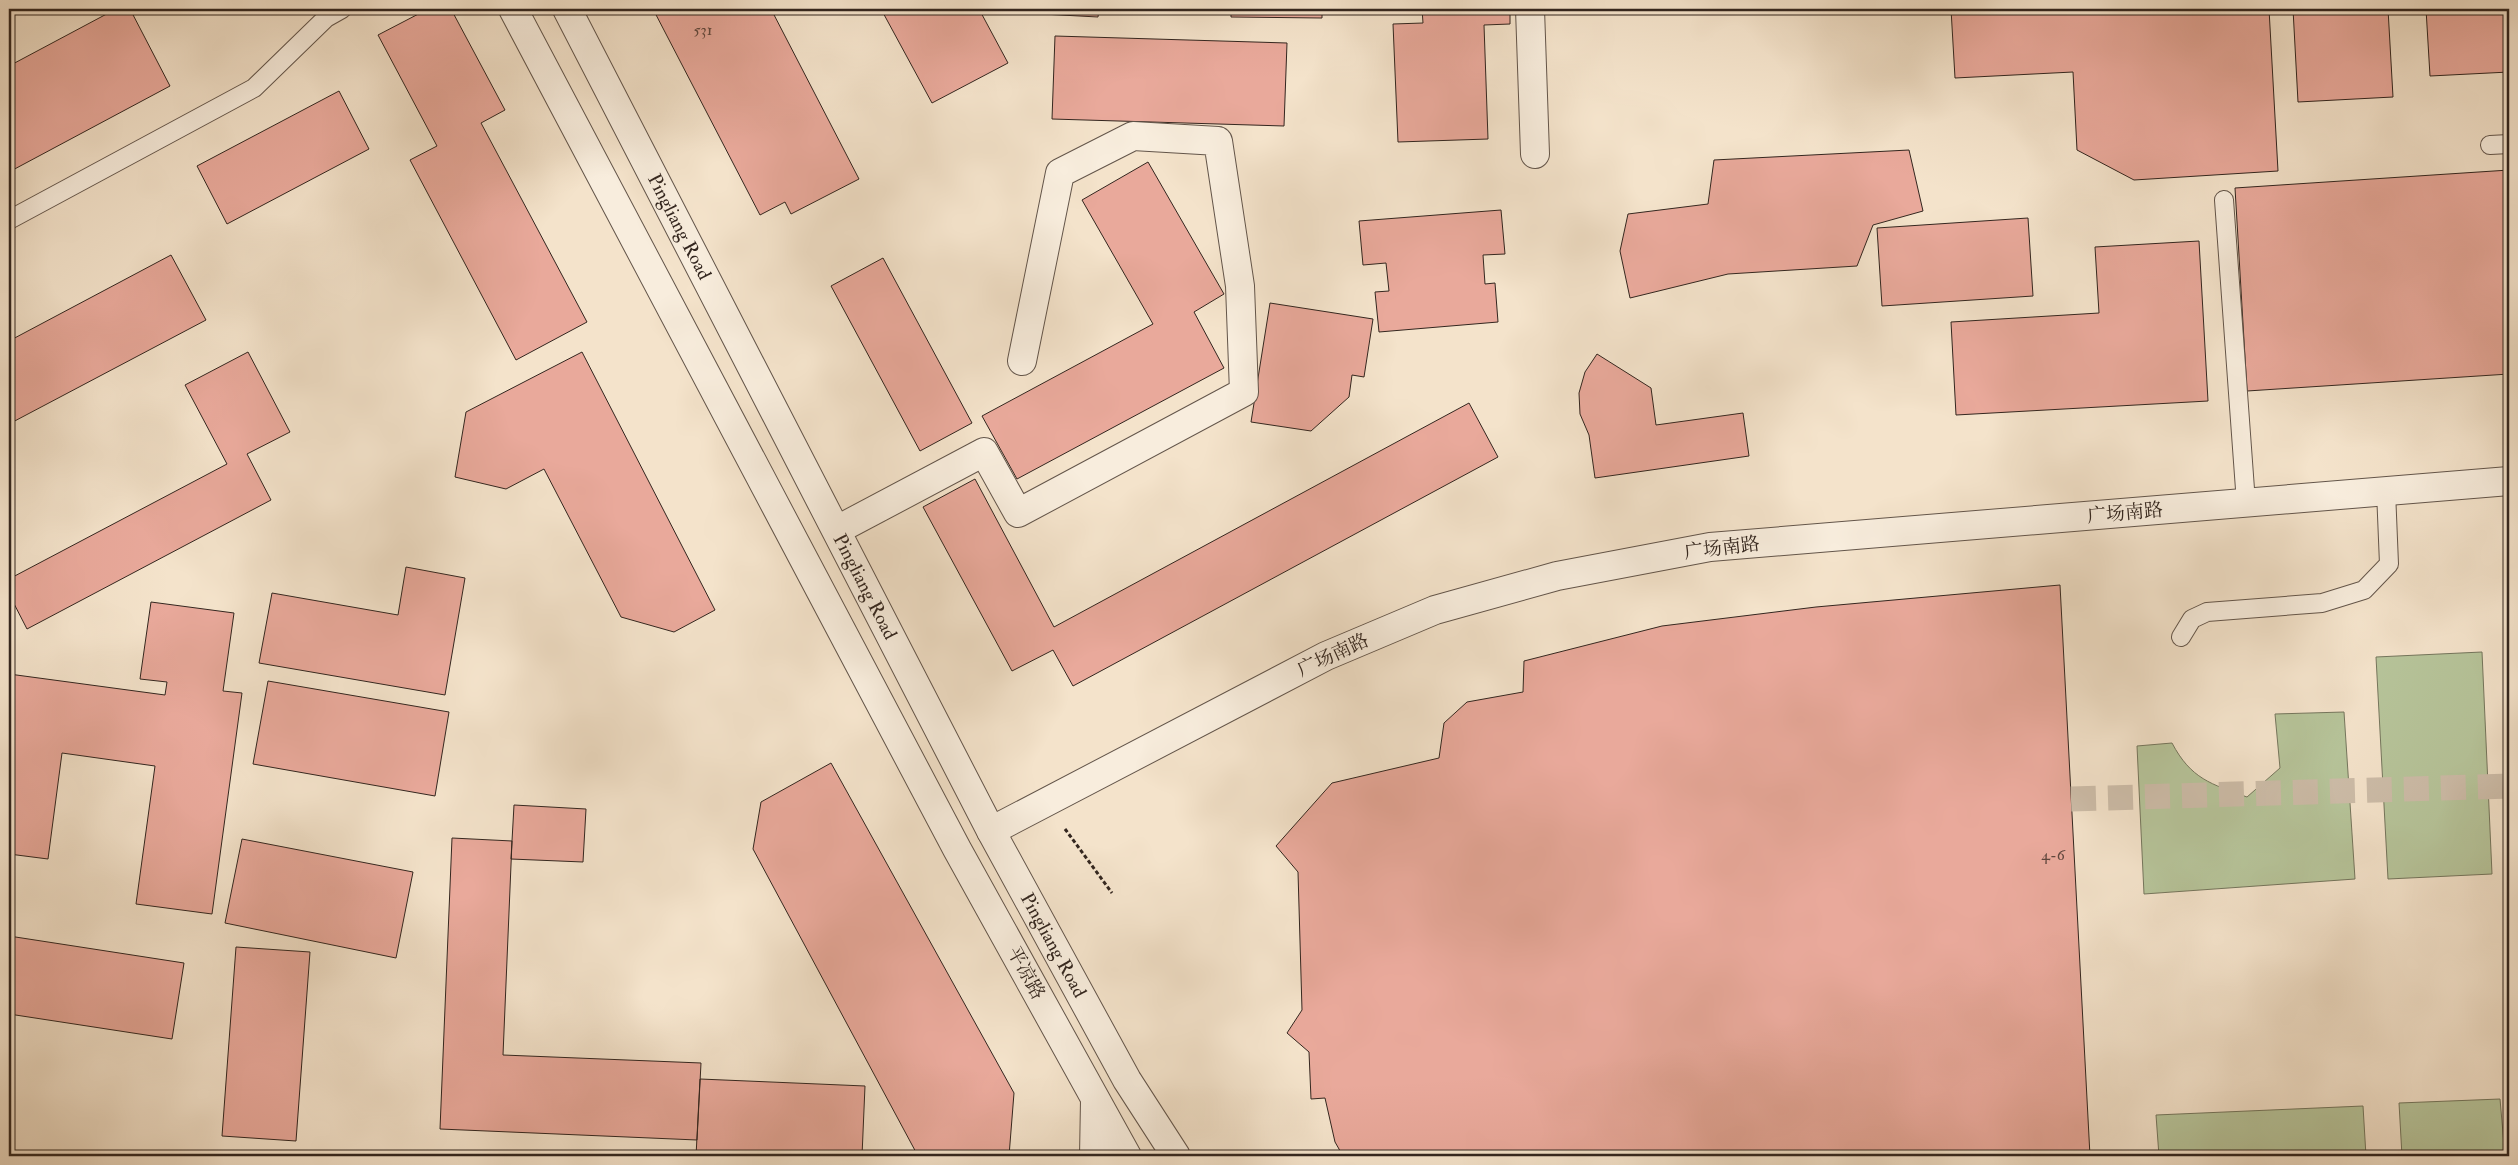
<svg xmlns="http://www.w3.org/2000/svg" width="2518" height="1165" viewBox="0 0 2518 1165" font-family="'IM FELL Double Pica','Noto Serif SC',serif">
<rect width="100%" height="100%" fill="#f4e3cb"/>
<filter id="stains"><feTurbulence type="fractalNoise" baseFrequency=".004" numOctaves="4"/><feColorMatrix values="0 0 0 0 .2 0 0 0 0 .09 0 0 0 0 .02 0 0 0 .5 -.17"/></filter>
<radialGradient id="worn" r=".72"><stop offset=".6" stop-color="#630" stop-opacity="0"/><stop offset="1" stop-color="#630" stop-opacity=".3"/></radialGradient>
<path fill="#b7c59b" stroke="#75765d" d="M2482,652L2492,874L2388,879L2376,657Z
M2344,712L2355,879L2144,894L2137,746L2172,743C2191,779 2211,784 2247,797L2280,768L2275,714Z
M2500,1099L2505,1156H2402L2399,1103Z
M2363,1106L2366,1156H2159L2156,1115Z"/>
<path fill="#e9a99b" stroke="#33261f" d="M116,9H130L170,86L9,172V66Z
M428,9H451L505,110L481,123L587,322L516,360L410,160L437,146L378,35Z
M653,9H771L859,179L791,214L785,202L760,215Z
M881,9H979L1008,63L932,103Z
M1042,9H1099L1098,17L1042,14Z
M1231,9H1322V18L1231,17Z
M1422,9H1510V24L1484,25L1488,139L1398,142L1393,24L1423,23Z
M1951,9H2269L2278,171L2134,180L2077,150L2073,72L1955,78Z
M2293,9H2388L2393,97L2298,102Z
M2426,9H2509V72L2430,76Z
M1055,36L1287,43L1284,126L1052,119Z
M339,91L369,149L227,224L197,166Z
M1909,150L1923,211L1873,225L1857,266L1728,274L1630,298L1620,251L1628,214L1708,204L1714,160Z
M1148,162L1224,294L1194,312L1224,368L1017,479L982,416L1153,324L1082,200Z
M2509,170V374L2247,391L2235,188Z
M1501,210L1505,254L1483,255L1485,284L1495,283L1498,322L1379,332L1375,292L1389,291L1386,263L1363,265L1359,221Z
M2028,218L2033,296L1882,306L1877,228Z
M2199,241L2208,401L1956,415L1951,322L2099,313L2095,247Z
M171,255L206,320L9,424V341Z
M883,258L972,423L920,451L831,286Z
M1270,303L1373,319L1364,377L1352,375L1349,397L1311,431L1251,422Z
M248,352L290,432L247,454L271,500L27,629L9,594V579L227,464L185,385Z
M582,352L715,610L674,632L621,617L544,469L506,489L455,477L466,412Z
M1597,354L1651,388L1656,425L1743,413L1749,456L1595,478L1589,435L1580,414L1579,393L1585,372Z
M1469,403L1498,457L1073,686L1053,650L1012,671L923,507L975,479L1054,627Z
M406,567L465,578L445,695L259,663L272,593L398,615Z
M2060,585L2090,1156H1343L1335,1142L1325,1098L1311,1099L1309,1052L1287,1033L1302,1010L1298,872L1276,846L1332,783L1439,758L1444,723L1467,702L1523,692L1524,661L1662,626L1816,607Z
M151,602L234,613L223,691L242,693L212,914L136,904L155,766L62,753L48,859L9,854V674L165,695L167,682L140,679Z
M268,681L449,712L435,796L253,764Z
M831,763L1014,1093L1009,1156H918L753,849L761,802Z
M514,805L586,809L583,862L511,859Z
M452,838L512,841L503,1055L701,1063L697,1140L440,1129Z
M242,839L413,872L396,958L225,923Z
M9,936L184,963L172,1039L9,1014Z
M236,947L310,952L296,1141L222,1136Z
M700,1079L865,1086L862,1156H696Z"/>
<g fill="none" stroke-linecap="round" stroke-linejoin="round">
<path stroke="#cdbda9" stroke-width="25" stroke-dasharray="25 12" stroke-linecap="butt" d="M2071,799L2509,786"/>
<g stroke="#63554a" stroke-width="20">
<path id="service" d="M2490,145L2509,144
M2224,200L2246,503
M9,220L254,88L326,18L342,9
M2181,637L2192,619L2207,612L2322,603L2364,590L2389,564L2386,491"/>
</g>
<g stroke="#63554a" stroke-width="30">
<path id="minor" d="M1530,9L1535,154
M837,530L984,452L1018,513L1244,392L1240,286L1218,141L1133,136L1060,173L1022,361"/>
</g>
<g stroke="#63554a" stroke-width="30">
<g id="tertiary">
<path d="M513,9L957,849L1127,1156"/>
<path id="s1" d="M567,9L991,831L1127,1080L1176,1156"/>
<path d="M991,831L1326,656L1435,610L1557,576L1710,547L2509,481"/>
<path d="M1094,1156L1095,1100"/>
</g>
</g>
<path stroke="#33261f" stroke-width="3" stroke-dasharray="4 2.5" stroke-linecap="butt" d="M1065,829L1112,893"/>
<use href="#service" stroke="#f8eddd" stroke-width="18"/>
<use href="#minor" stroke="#f8eddd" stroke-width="28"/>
<use href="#tertiary" stroke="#f8eddd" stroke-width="28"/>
</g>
<g text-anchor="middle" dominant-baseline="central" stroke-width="4.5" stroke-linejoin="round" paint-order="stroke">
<g font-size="16" fill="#60473e">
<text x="703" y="30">531</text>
<text x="2053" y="855">4-6</text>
</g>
<g font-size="19" fill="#33261f" stroke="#f8eddd">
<text stroke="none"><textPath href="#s1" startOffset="245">Pingliang Road</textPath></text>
<text transform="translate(2125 513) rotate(-5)">广场南路</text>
<text transform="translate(1722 548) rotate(-7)">广场南路</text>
<text stroke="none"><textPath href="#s1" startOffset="650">Pingliang Road</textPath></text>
<text transform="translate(1333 655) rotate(-25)">广场南路</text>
<text stroke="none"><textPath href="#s1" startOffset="1055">Pingliang Road</textPath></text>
<text transform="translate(1026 973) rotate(61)">平凉路</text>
</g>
</g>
<rect width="2518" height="1165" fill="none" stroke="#f4e3cb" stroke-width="30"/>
<rect x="10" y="10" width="2498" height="1145" fill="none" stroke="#33261f" stroke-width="2.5"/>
<rect x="15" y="15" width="2488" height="1135" fill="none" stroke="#33261f"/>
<rect width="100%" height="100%" filter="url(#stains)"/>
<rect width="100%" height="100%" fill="url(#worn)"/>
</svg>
